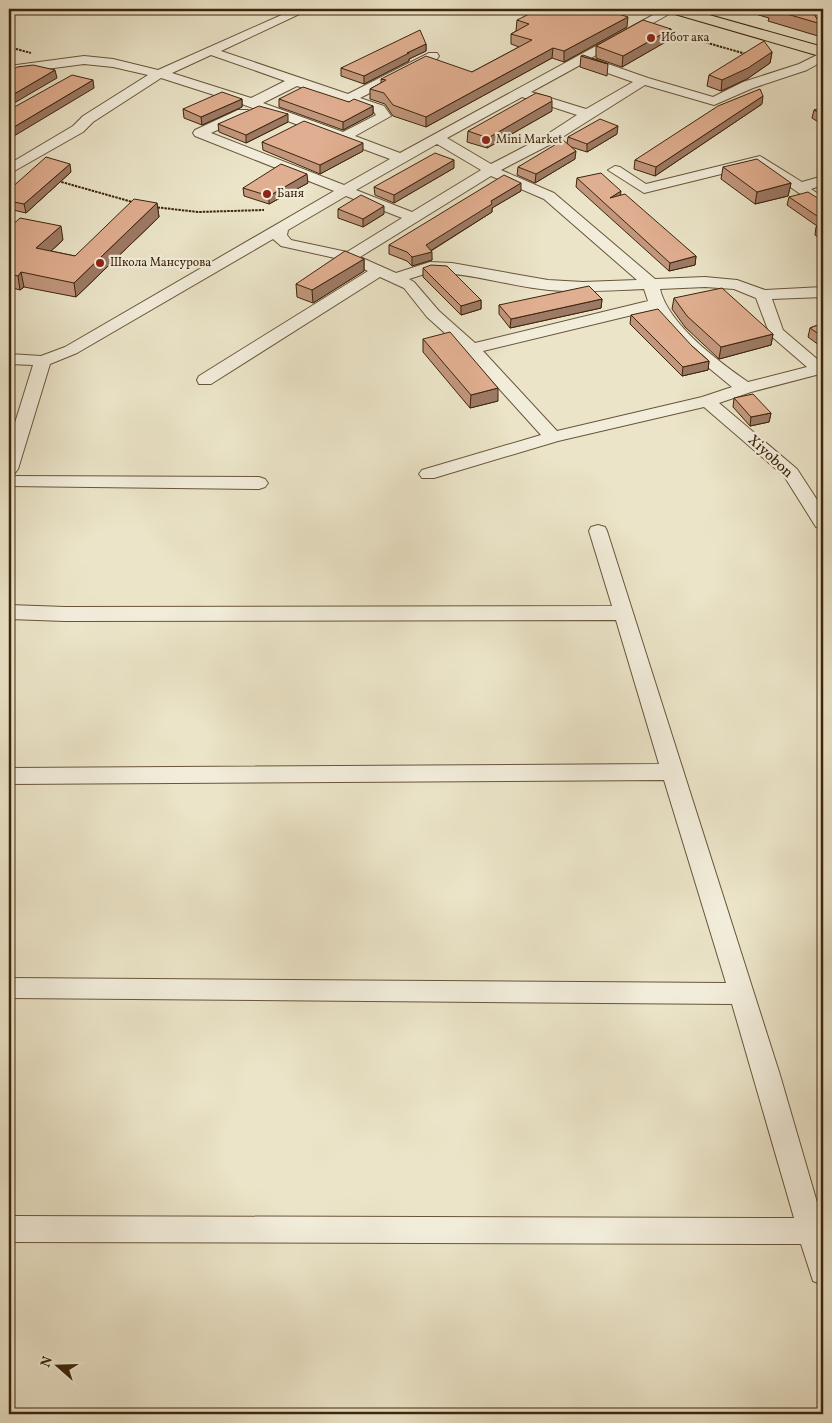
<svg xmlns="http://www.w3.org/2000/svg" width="832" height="1423" viewBox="0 0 832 1423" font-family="Vollkorn,serif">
<rect width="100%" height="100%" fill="#ebe4c8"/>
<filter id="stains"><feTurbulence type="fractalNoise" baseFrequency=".004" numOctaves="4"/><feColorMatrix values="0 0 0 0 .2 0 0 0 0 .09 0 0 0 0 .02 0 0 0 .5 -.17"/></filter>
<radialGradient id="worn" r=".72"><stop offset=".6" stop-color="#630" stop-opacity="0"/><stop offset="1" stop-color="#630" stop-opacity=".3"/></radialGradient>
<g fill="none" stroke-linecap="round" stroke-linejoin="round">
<g stroke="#685539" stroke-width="2">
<path id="minor" d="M295,9H310L221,51L348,94L429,53H437L439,56L437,59L360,98L384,106L391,116L355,136L400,153L664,9H678L591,58L648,78L713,97L743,82L799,64L823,52V61L807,70L753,88L714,105L645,85L553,143L501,170L554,193L655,279L705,277L737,280L765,290L823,287V297L772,299L783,330L823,364V377L816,375L751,392L719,403L797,469L823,509V529L816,527L784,476L704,407L558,441L434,478H422L419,474L422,470L541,435L466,352L427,317L404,288L380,277L211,384H199L197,380L199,376L368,271L344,260L281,246L273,239L77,353L50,364L18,469L15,473L9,474V442L33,365L9,364V354L41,356L65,347L334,191L195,136L193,133L195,130L238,110H248L250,113L248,116L211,133L344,185L390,159L239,103L161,78L93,122L83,132L9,174V164L73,126L83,116L148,75L113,67L84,64L9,74V66L84,56L113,59L158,70ZM211,55L285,81L251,98L172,73ZM582,64L633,82L586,109L531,92ZM297,86L374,112L376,115L343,132L263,103ZM522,97L577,115L543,137L491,164L447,138ZM437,144L481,170L412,212L356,190ZM491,176L544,199L637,280L583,282L548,280L452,263L430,262L396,273L360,257ZM346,196L402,218L347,252L291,240L287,235L288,230ZM431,272C471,273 509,286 549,290C581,293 613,290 644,289L648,301L475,343L439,311L414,282L409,279ZM705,287L734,289L756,298L770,335L807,367L748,382C719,362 668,324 660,289ZM653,310L692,354L732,387L702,397L557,431L483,351Z
M760,156L802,182L823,176V185L811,189L823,197V207L818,206L758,165L644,193L608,170L615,166L620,167L646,184Z
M9,476L259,477L265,479L268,483L265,487L259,489L9,486Z
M598,525L605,527L607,531L780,1075L823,1223V1285L813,1281L801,1244L9,1242V1216L794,1218L732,1004L9,998V978L726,983L664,780L9,784V768L659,764L616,620L65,621L9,619V605L65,607L612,606L589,531L591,527Z"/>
</g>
<g stroke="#3d2509" stroke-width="2">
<path id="major" d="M666,9H688L823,47V57L668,12Z"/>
</g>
<path stroke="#3d2509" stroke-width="2" stroke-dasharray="2.5 1" stroke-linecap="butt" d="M9,13L16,9
M666,31L746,54
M9,47L31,53
M58,181L136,203
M154,207L198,212L264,210"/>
<use href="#minor" fill="#f2eddb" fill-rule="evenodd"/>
<use href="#major" fill="#ebe4c8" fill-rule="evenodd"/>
</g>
<path fill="#c1967c" stroke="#3d2509" d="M738,9H810L821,24L818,36L768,21L769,18Z
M517,20L627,27L564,62L552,58L426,127L393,116L385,104L370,99V89L381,83V79L472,72L519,47L511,44V34L516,31Z
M671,29L669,40L622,67L596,58V46Z
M426,44V51L409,59V61L364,84L341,76V68Z
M772,52L770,63L747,79L721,91L707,86L709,75Z
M581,56L608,64L607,76L580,67Z
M242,99V107L202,125L184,118L183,109Z
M279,99L349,102L373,106V114L343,130L279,107Z
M762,104L655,176L634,169L635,160Z
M823,108V125L812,118L814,110Z
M552,111L487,148L467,142L468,131Z
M288,122L246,143L219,132L218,124Z
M617,134L587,152L571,147L575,159L535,183L517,175L518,167L567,144L568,137Z
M262,142L363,151L320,174L263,150Z
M723,167L791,183L788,196L755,204L721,179Z
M454,168L394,203L375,195L374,187Z
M71,172L26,213L9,209V190Z
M577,178L621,196L696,256L695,265L669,271L576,187Z
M308,183L269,204L244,196L243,188Z
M521,191L492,208V212L431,251L432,260L412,266L407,261L389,254V245Z
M789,197L823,200V241L815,235L816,227L817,226L787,205Z
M157,203L159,217L76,297L24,287L20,290L9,287V228L63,240L51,251L75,256Z
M338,209L384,214L363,227L338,218Z
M364,259V271L313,303L297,297L296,284Z
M423,268L481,300V309L461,315L423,277Z
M674,298L773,334L771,345L719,359L685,327L672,309Z
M602,299L601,308L510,328L499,314V305Z
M631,315L692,346L709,361L708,370L682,376L630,324Z
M823,323V348L808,337L810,328Z
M423,339L498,401L470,408L423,352Z
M734,398L771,413L769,422L750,426L733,407Z"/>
<path fill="#9d7a65" stroke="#3d2509" d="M628,17L627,27L564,62V51Z
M671,29L669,40L622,67L623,56Z
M426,44V51L409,59V61L364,84V76L407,53Z
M553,48L552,58L426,127V117Z
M772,52L770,63L747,79L721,91L722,80Z
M55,70L57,78L9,106V97Z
M93,80L94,88L9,139V130Z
M763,96L762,104L655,176L656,167Z
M242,99V107L202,125L201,117Z
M552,101V111L487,148L488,138Z
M373,106V114L343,130V122Z
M288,114V122L246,143V135Z
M618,126L617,134L587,152V144Z
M363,143V151L320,174V165Z
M576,151L575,159L535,183L536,174Z
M454,160V168L394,203V195Z
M70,164L71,172L26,213L24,204Z
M307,174L308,183L269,204V196Z
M521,183V191L492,208V212L427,253L432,252V260L412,266V257L426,245L491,201Z
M791,183L788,196L755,204L757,192Z
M621,191L620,199L610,198Z
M157,203L159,217L76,297L74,283Z
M384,206V214L363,227V219Z
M823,217V225L818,227L820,218Z
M61,226L63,240L39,262L36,248Z
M696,256L695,265L669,271L670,263Z
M364,259V271L313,303L312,290Z
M21,272L24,287L20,290L18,276Z
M602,299L601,308L510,328L511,319Z
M481,300V309L461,315V306Z
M773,334L771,345L719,359L721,347Z
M709,361L708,370L682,376L683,367Z
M498,388V401L470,408L471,395Z
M771,413L769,422L750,426L751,417Z"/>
<path fill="#e0ae90" stroke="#3d2509" d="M539,9H603L628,17L564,51L553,48L426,117L393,105L384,93L370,89L386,80L381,79L426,56L472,72L532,40L511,34L529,24L517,20Z
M770,9H810L821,24Z
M643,20L671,29L623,56L596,46Z
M420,30L426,44L407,53H409L364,76L341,68Z
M764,41L772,52L748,68L722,80L709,75Z
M583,55L608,64L581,56Z
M33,65L55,70L9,97V72L17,67Z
M72,75L93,80L9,130V110Z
M303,87L349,102L354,99L373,106L343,122L279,99Z
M760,89L763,96L656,167L635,160L718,106Z
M222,92L242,99L201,117L183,109Z
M536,93L551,97L552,101L488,138L468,131Z
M259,106L288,114L246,135L218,124Z
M823,108V116L814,110Z
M600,119L618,126L587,144L568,137Z
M304,121L363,143L320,165L262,142Z
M563,140L576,151L536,174L518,167Z
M435,153L454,160L394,195L374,187Z
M46,157L70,164L24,204L9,201V190Z
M757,159L791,183L757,192L723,167Z
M281,164L307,174L269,196L243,188Z
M601,173L621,191L610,198L625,194L696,256L670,263L577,178Z
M504,175L521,183L491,201L492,204L426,245L432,252L412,257L407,252L389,245Z
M808,192L819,199L823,200V217L820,218L789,197Z
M361,195L384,206L363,219L338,209Z
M134,199L157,203L74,283L21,272L18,276L9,274V228L20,218L61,226L36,248L75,256Z
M823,225V232L816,227Z
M345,251L364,259L312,290L296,284Z
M431,265L447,266L481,300L461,306L423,268Z
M589,286L602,299L511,319L499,305Z
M722,288L773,334L721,347L687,316L674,298Z
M658,309L692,346L709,361L683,367L631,315Z
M823,323V337L810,328Z
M450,332L498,388L471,395L423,339Z
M753,394L771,413L751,417L734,398Z"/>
<g fill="#8f2418" stroke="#f2eddb" stroke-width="2">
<circle cx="651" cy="38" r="5"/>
<circle cx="486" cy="140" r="5"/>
<circle cx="267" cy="194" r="5"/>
<circle cx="100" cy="263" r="5"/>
</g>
<g text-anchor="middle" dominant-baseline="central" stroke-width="4.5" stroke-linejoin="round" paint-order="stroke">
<g font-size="12" fill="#3d2509" stroke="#f2eddb" text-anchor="start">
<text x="661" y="38">Ибот ака</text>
<text x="496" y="140">Mini Market</text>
<text x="277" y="194">Баня</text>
<text x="110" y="263">Школа Мансурова</text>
</g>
<g font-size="15" fill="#3d2509" stroke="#f2eddb">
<text transform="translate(770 457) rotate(43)">Xiyobon</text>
</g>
</g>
<rect width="832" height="1423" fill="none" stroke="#ebe4c8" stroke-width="30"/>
<rect x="10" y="10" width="812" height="1403" fill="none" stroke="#3d2509" stroke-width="2.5"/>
<rect x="15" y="15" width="802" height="1393" fill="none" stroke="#3d2509"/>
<g transform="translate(58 1366) rotate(290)" stroke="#f2eddb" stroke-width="4" paint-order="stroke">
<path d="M0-4L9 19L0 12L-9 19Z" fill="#3d2509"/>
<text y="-8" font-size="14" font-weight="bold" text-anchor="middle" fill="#3d2509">N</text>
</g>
<rect width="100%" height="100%" filter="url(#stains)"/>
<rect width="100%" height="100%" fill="url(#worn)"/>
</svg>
